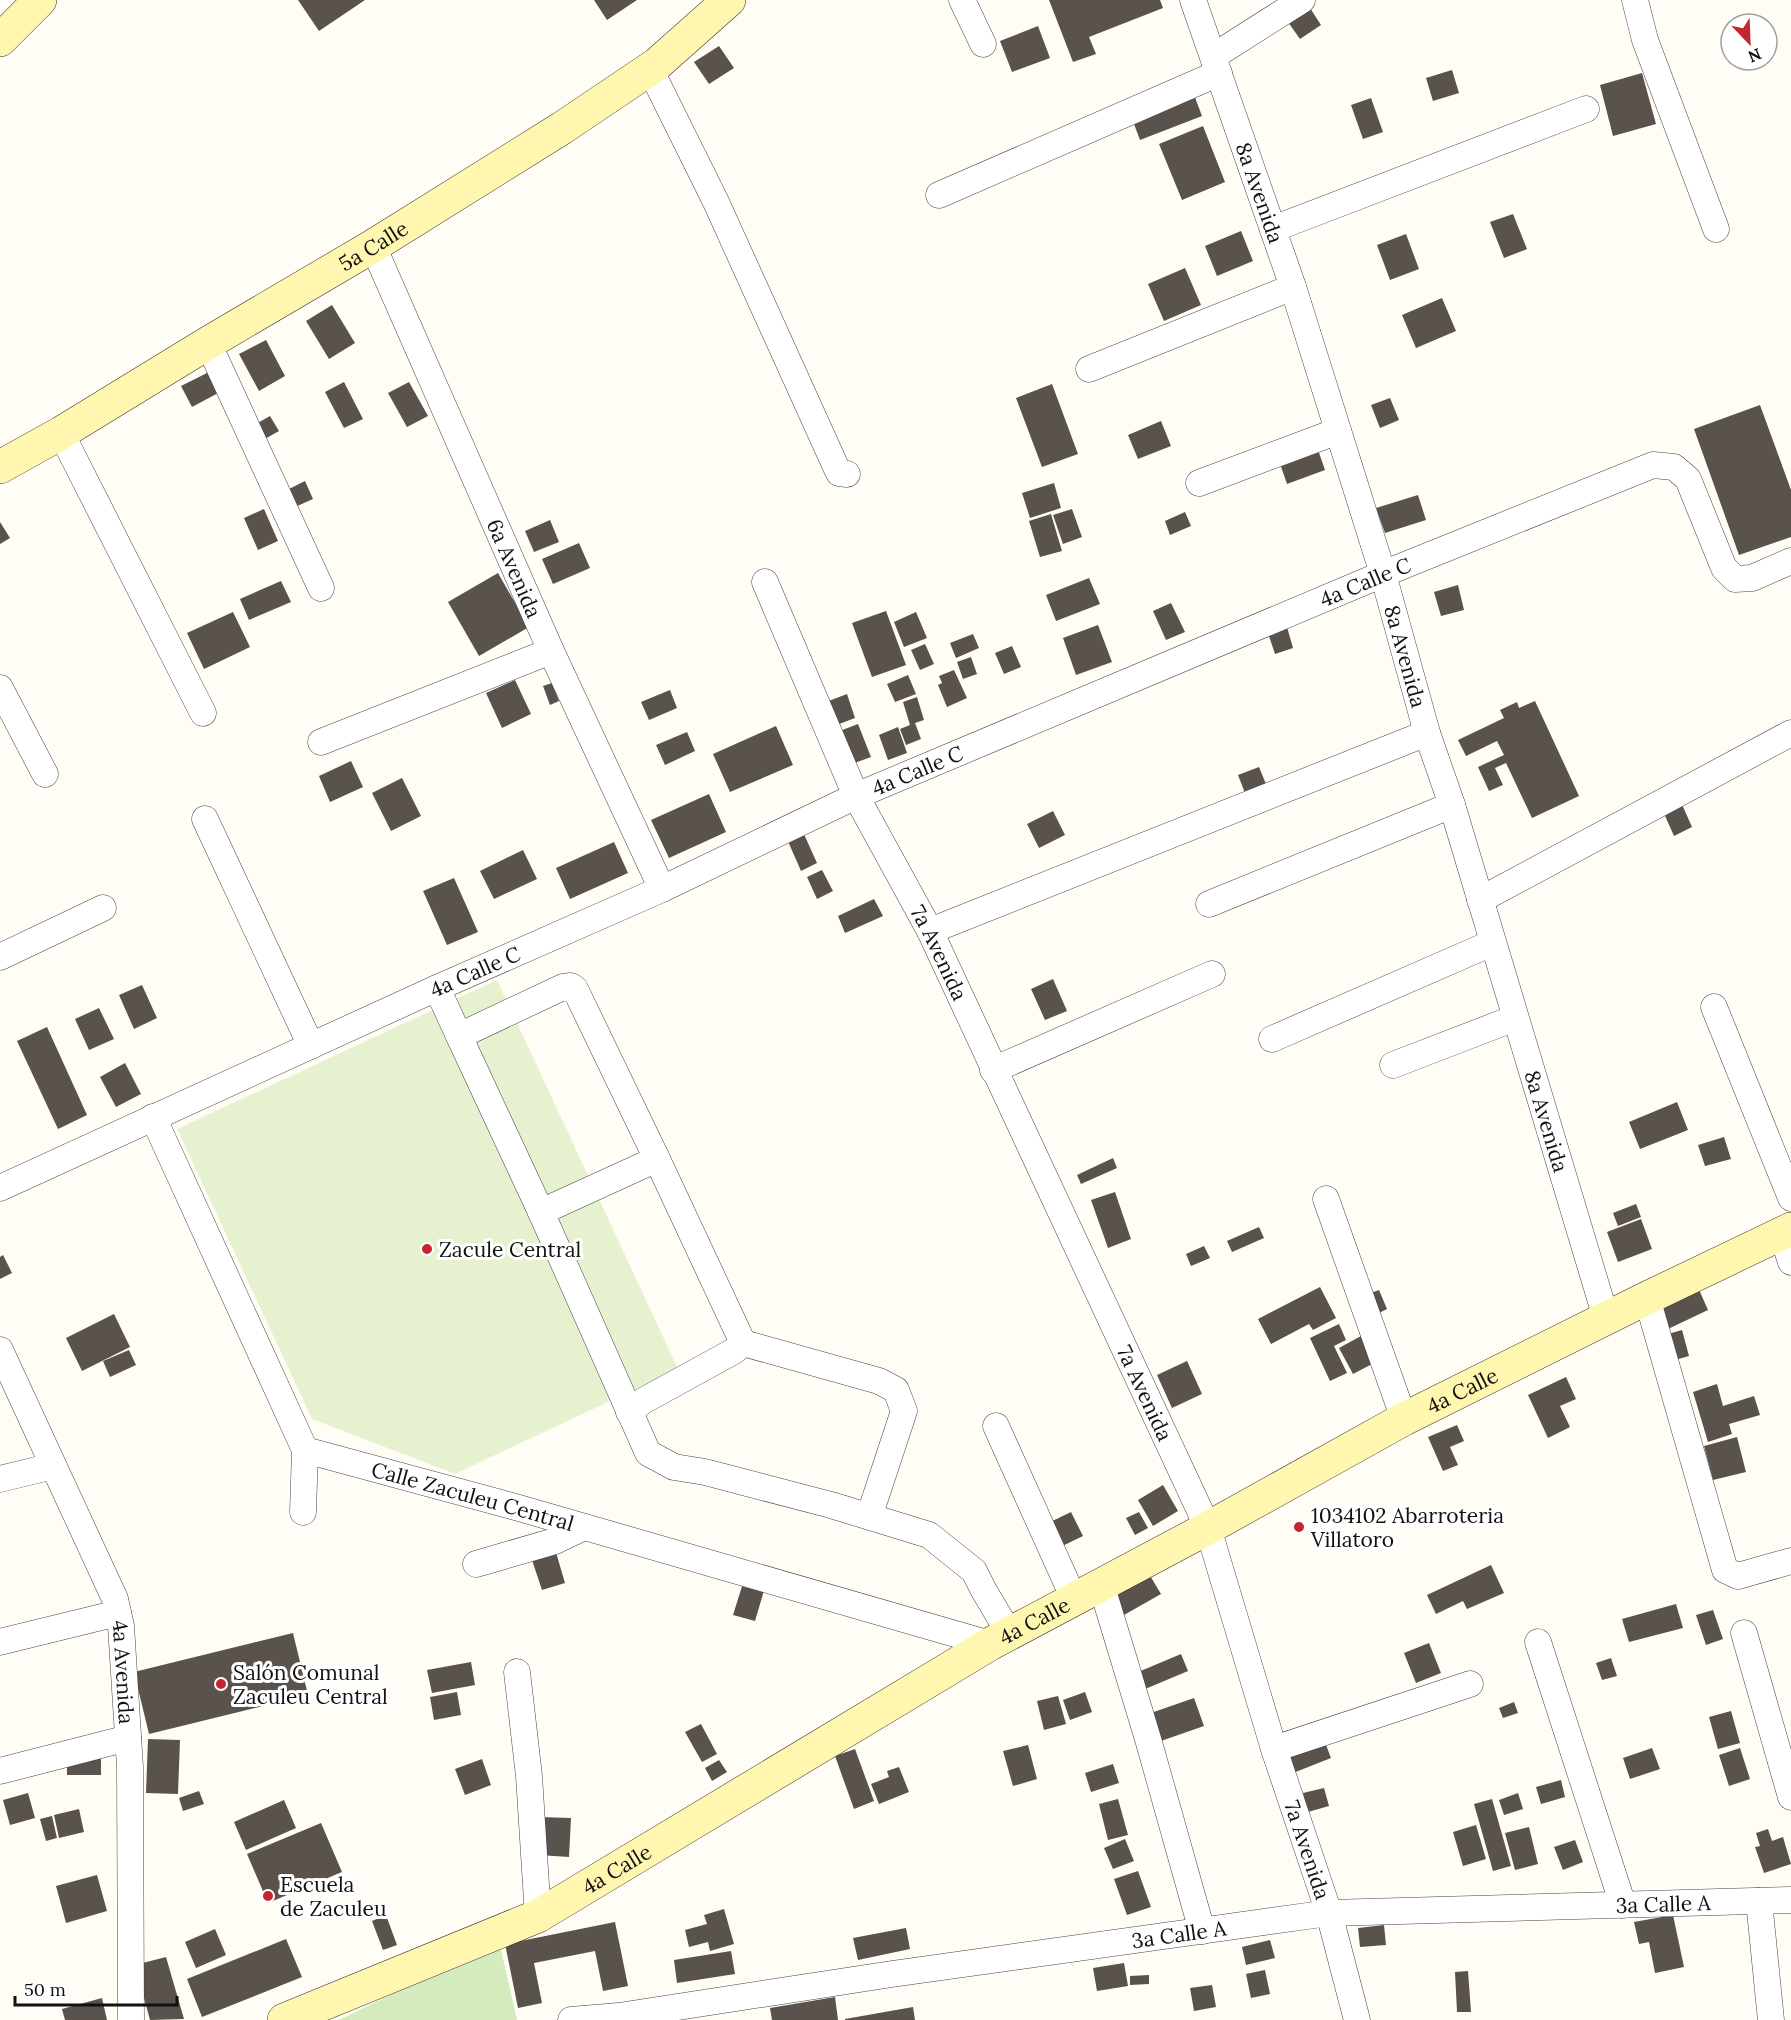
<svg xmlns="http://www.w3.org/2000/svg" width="1791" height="2020" viewBox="0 0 1791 2020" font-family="Lora,serif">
<rect width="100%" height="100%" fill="#fffdf5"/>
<path fill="#d5ebbd" d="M499,1941L517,2020H339Z"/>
<path fill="#e6f2cf" d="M497,980L678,1369L455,1474L312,1419L177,1129Z"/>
<path fill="#5a524d" d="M298,0H365L319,31Z
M594,0H637L607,20Z
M1049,0H1160L1163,8L1089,37L1096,54L1073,62Z
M1310,8L1321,25L1300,39L1288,22Z
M1038,26L1050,58L1012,72L1000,41Z
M719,46L734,68L709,84L694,62Z
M1452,70L1459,93L1433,101L1426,78Z
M1642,73L1656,124L1613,136L1600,85Z
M1193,92L1202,116L1140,140L1131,116Z
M1371,98L1383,132L1363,139L1351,105Z
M1203,126L1225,182L1182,200L1159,144Z
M1513,214L1527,249L1504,258L1490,222Z
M1241,231L1253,261L1217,276L1205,246Z
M1406,234L1419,269L1390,280L1377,245Z
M1185,268L1201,305L1164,321L1148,284Z
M1442,298L1456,331L1416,348L1402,315Z
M332,305L355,343L329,359L306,321Z
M266,340L285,376L259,391L239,354Z
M211,371L222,391L192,407L181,386Z
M344,382L363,419L344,428L325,392Z
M409,382L428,416L407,427L388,393Z
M1052,384L1078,454L1042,467L1016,398Z
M1390,398L1399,420L1380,428L1371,405Z
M1760,405L1791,490V537L1739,555L1694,429Z
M270,416L279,431L263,440L254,425Z
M1161,421L1171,446L1138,459L1128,435Z
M1316,444L1325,470L1287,484L1278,458Z
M305,481L313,499L295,507L287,490Z
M1054,483L1061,508L1030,518L1022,493Z
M1418,495L1426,520L1385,533L1376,508Z
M264,509L278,541L258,550L244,518Z
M1072,509L1082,537L1063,544L1053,515Z
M1185,512L1191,526L1170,535L1165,521Z
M1051,514L1062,551L1040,557L1029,521Z
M550,520L559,542L534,552L525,531Z
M0,522L10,538L0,544Z
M579,543L590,568L553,584L542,559Z
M498,573L529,627L479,656L448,602Z
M1089,578L1100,604L1056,621L1046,595Z
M281,581L291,602L249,620L240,599Z
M1458,585L1464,610L1441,616L1434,592Z
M1171,603L1185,632L1166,640L1153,611Z
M886,611L906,665L872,677L852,623Z
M233,612L250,647L204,669L187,633Z
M916,612L927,638L904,647L894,622Z
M1098,625L1112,662L1076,675L1063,638Z
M1287,627L1293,648L1275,654L1268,633Z
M973,634L979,648L956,658L950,643Z
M925,644L934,664L920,670L911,650Z
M1012,646L1021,667L1004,674L995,653Z
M971,657L977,674L963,679L957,662Z
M954,670L967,698L947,707L938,685L942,683L939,676Z
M908,675L916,694L895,702L887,684Z
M515,680L531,714L502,728L486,693Z
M552,683L559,701L550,705L543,686Z
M670,690L677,708L649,720L641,702Z
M847,694L855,718L834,726L826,702Z
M917,697L924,720L915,723L921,739L906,745L900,729L910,725L903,702Z
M1535,701L1579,796L1532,818L1506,763L1495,768L1503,785L1489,791L1478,767L1504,755L1497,741L1466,756L1458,740L1504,718L1500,710L1517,702L1519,708Z
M858,724L871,757L849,765L837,732Z
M776,726L793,765L730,792L713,754Z
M898,727L907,753L888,760L879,735Z
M687,732L695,751L665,765L656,745Z
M351,761L363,787L330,802L319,776Z
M1259,767L1266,784L1245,793L1238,775Z
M402,778L421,816L391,831L372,793Z
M709,794L726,832L669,858L651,820Z
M1680,800L1692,827L1674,836L1662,809Z
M1053,811L1065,835L1039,848L1027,824Z
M803,832L817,863L801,871L787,839Z
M614,842L628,873L570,899L556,868Z
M523,850L537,879L494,899L480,871Z
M822,870L833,891L817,899L807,877Z
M454,878L478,932L447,945L423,891Z
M874,899L883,916L845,933L838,916Z
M1053,979L1067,1011L1045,1020L1031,989Z
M142,985L157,1018L134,1029L119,995Z
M99,1008L114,1039L89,1050L75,1019Z
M47,1027L87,1115L58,1129L17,1041Z
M125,1063L141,1094L116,1107L100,1077Z
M1677,1102L1688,1130L1640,1149L1629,1122Z
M1724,1137L1731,1159L1705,1166L1698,1145Z
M1113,1158L1117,1168L1081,1184L1077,1175Z
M1115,1192L1131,1239L1108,1248L1091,1200Z
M1636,1204L1641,1217L1618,1226L1613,1213Z
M1641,1219L1652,1249L1618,1262L1607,1232Z
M1259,1227L1264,1238L1232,1252L1227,1241Z
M1204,1246L1210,1258L1191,1266L1186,1254Z
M3,1255L12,1273L0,1279V1257Z
M1697,1285L1708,1310L1668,1329L1656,1304Z
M1320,1287L1336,1318L1313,1330L1309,1324L1271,1344L1258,1319Z
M1379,1290L1387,1309L1375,1315L1366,1295Z
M114,1314L130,1347L82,1371L66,1338Z
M1339,1324L1346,1340L1334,1346L1347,1373L1330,1381L1310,1338Z
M1682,1330L1689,1356L1675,1360L1668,1334Z
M1361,1336L1374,1363L1353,1374L1339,1348Z
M129,1350L136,1365L110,1377L103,1361Z
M1187,1361L1202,1394L1172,1408L1157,1375Z
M1566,1377L1576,1399L1560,1406L1570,1427L1548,1438L1528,1395Z
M1717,1384L1723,1406L1754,1396L1760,1415L1729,1424L1732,1434L1708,1442L1693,1392Z
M1457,1425L1464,1441L1450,1447L1458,1465L1443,1471L1428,1437Z
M1737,1437L1746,1472L1713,1480L1704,1446Z
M1163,1485L1178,1511L1153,1526L1138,1500Z
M1071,1512L1083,1536L1054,1550L1042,1526Z
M1139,1512L1148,1528L1135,1535L1126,1518Z
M555,1549L565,1583L542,1590L531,1557Z
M1491,1565L1504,1593L1467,1609L1463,1601L1436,1614L1427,1595Z
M1149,1574L1161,1594L1124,1615L1112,1595Z
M744,1580L765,1587L755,1621L733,1615Z
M1676,1604L1683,1628L1629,1642L1622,1619Z
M1713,1610L1723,1639L1706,1645L1696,1615Z
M293,1633L308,1695L149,1734L134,1672Z
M1429,1643L1441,1673L1416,1683L1404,1653Z
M1181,1654L1188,1671L1138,1692L1131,1675Z
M1611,1658L1617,1676L1602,1680L1596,1663Z
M471,1662L475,1685L432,1693L427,1670Z
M457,1692L461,1715L434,1720L430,1697Z
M1085,1692L1092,1712L1070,1720L1063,1700Z
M1058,1696L1066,1724L1044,1730L1037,1701Z
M1194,1698L1204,1726L1161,1741L1151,1713Z
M1514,1702L1518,1713L1503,1718L1499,1708Z
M1731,1711L1740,1743L1718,1749L1709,1717Z
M701,1724L717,1754L702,1762L685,1732Z
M1323,1737L1331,1758L1293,1773L1285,1752Z
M148,1739L180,1740L178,1794L146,1793Z
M1028,1745L1037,1779L1013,1786L1003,1751Z
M1652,1748L1660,1769L1630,1779L1623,1758Z
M1740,1748L1750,1779L1729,1786L1719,1755Z
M855,1749L874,1801L854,1809L835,1756Z
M67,1755H101V1775H67Z
M482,1759L491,1785L465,1795L455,1769Z
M719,1760L727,1772L712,1781L705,1768Z
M1113,1764L1119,1783L1091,1792L1085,1773Z
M899,1767L909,1792L879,1804L871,1784L889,1777L887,1771Z
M1561,1780L1565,1797L1541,1804L1536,1787Z
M1324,1788L1329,1806L1308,1812L1303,1793Z
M199,1791L204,1804L183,1811L179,1798Z
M28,1793L35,1818L10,1825L3,1800Z
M1518,1793L1523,1809L1504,1815L1499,1800Z
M1118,1799L1128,1835L1108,1840L1099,1804Z
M1492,1799L1511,1866L1493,1871L1474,1804Z
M284,1800L296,1828L246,1850L234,1822Z
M79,1809L84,1832L59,1838L54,1815Z
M52,1816L57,1838L46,1841L40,1819Z
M540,1817L571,1818L569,1857L538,1855Z
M321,1823L342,1872L268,1903L247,1854Z
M1476,1825L1486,1859L1463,1866L1453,1832Z
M1529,1827L1538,1864L1515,1870L1505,1833Z
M1768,1829L1772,1841L1783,1837L1791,1864L1764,1873L1755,1847L1760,1846L1756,1833Z
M1125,1839L1134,1861L1113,1869L1104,1848Z
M1575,1840L1583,1862L1563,1870L1554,1847Z
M1138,1871L1151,1907L1127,1915L1114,1879Z
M97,1875L107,1911L66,1923L56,1886Z
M724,1909L734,1944L710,1951L708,1942L689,1947L685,1930L707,1924L704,1915Z
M386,1915L397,1945L383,1950L372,1921Z
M1673,1915L1684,1967L1655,1973L1649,1942L1639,1944L1634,1922Z
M615,1922L628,1986L603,1991L595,1951L534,1963L542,2003L518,2008L505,1944Z
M1384,1925L1386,1945L1360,1947L1358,1928Z
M906,1928L910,1949L858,1960L853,1938Z
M215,1929L226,1955L196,1968L185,1942Z
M286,1939L302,1977L202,2017L187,1979Z
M1270,1940L1275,1958L1246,1965L1242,1947Z
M731,1951L735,1974L677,1983L674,1960Z
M166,1957L184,2019L150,2020L135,1965Z
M1124,1963L1128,1986L1097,1991L1093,1968Z
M1265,1970L1270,1994L1251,1998L1246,1974Z
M1468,1971L1471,2012H1457L1455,1972Z
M1149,1975V1984L1130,1985V1976Z
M1212,1985L1216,2007L1194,2011L1190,1988Z
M835,1997L838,2020H772L770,2008Z
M102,1998L107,2020H65L62,2009Z
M913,2007L915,2020H845V2019Z"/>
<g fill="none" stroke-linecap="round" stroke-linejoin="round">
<g stroke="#444" stroke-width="27">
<g id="street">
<path d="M962,0L983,44"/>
<path id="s1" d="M1193,0L1293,287L1383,574L1427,733L1452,805L1606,1318"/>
<path d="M1635,0L1645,40L1716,229"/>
<path d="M1214,56L1302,0"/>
<path d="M650,69L716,202L836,467L839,473L847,474"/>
<path d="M939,195L1219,73"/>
<path d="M1273,229L1586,109"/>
<path id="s2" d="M373,246L551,651L662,889"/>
<path d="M208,343L321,588"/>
<path d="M1089,369L1293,287"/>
<path d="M61,433L203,713"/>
<path d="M1199,483L1338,431"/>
<path id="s3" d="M765,582L856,796L930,931L1208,1528L1274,1749L1329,1913L1357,2020"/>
<path d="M0,688L45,774"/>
<path d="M321,742L551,651"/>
<path d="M205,819L311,1046"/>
<path d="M1480,900L1791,733"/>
<path d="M1209,904L1452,805"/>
<path d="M930,931L1427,733"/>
<path d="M0,957L103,908"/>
<path d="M437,988L459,1036"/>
<path d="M1714,1007L1791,1198"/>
<path d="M1272,1039L1492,943"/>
<path d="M1393,1065L1515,1018"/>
<path d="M993,1070L1212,974"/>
<path id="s4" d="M153,1117L305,1450L519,1508L990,1644"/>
<path id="s5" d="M0,1188L437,988L662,889L856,796L1383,574L1653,465L1674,467L1688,479L1724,568L1735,579L1752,578L1791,561"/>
<path d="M1326,1199L1404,1419"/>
<path d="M541,1212L657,1159"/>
<path d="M1782,1234L1791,1262"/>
<path d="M1647,1298L1725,1570L1738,1576L1791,1561"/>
<path id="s6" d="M0,1350L115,1599L121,1626L130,1767L131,2020"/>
<path d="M629,1412L643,1401L734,1351L743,1343"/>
<path d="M996,1426L1074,1599"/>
<path d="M0,1479L53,1466"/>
<path d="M303,1512L305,1450"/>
<path d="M869,1517L904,1411L896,1390L879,1381L743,1343L657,1159L575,989L571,986L563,987L459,1036L541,1212L648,1453L674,1467L705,1472L831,1505L929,1535L974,1571L983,1589L1009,1633"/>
<path d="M476,1564L555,1541L584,1527"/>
<path d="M1101,1584L1148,1739L1202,1931"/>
<path d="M1744,1633L1791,1797"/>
<path d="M0,1642L118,1613"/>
<path d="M1538,1642L1623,1905"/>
<path d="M517,1672L529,1776L538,1916"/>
<path d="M1274,1749L1470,1684"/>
<path d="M0,1771L128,1738"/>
<path d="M1759,1901L1771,2020"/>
<path id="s7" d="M571,2020L619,2016L892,1974L1329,1913L1791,1900"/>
</g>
</g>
<g stroke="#333" stroke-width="34">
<g id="secondary">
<path d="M0,40L40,0"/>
<path id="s8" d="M0,467L61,433L208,343L373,246L562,128L657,64L729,0"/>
<path id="s9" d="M284,2020L538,1916L990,1644L1208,1528L1404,1419L1647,1298L1791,1229"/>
</g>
</g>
<use href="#street" stroke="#fff" stroke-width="26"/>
<use href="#secondary" stroke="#fff6b0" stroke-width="33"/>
</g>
<g fill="#c4262e" stroke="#fff" stroke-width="2">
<circle cx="427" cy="1249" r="6"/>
<circle cx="1299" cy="1527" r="6"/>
<circle cx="221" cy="1684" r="6"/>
<circle cx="268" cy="1896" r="6"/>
</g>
<g text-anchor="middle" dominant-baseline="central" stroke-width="6" stroke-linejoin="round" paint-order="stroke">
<g font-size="21" fill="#111" stroke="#fff">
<text stroke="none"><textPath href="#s1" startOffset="204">8a Avenida</textPath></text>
<text stroke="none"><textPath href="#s8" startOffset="434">5a Calle</textPath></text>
<text stroke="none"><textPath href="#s2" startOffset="352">6a Avenida</textPath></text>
<text stroke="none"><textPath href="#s5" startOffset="1494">4a Calle C</textPath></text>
<text stroke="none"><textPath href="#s1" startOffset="690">8a Avenida</textPath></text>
<text stroke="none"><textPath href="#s5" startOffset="1008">4a Calle C</textPath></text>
<text stroke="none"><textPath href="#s3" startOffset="410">7a Avenida</textPath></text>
<text stroke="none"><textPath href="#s5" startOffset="522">4a Calle C</textPath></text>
<text stroke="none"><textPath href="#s1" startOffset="1176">8a Avenida</textPath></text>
<text stroke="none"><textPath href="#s9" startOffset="1338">4a Calle</textPath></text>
<text stroke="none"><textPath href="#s3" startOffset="896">7a Avenida</textPath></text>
<text stroke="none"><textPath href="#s4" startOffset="540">Calle Zaculeu Central</textPath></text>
<text stroke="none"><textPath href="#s9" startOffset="852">4a Calle</textPath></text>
<text stroke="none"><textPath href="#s6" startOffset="348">4a Avenida</textPath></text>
<text stroke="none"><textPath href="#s3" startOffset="1382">7a Avenida</textPath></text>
<text stroke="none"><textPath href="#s9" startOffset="366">4a Calle</textPath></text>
<text stroke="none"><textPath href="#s7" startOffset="1100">3a Calle A</textPath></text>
<text stroke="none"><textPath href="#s7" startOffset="614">3a Calle A</textPath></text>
</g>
<g font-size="21" fill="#111" stroke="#fff" text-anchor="start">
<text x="439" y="1249">Zacule Central</text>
<text x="1311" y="1515">1034102 Abarroteria<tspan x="1311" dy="24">Villatoro</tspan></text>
<text x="233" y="1672">Salón Comunal<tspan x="233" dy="24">Zaculeu Central</tspan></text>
<text x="280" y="1884">Escuela<tspan x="280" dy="24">de Zaculeu</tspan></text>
</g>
</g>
<g transform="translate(1749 42) rotate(157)"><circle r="28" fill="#ffffff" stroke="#a0a0a0" stroke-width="1.5"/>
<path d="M0-4.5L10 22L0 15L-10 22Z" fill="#c4262e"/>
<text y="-9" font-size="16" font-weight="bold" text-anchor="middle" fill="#111111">N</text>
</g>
<path d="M15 1996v9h162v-9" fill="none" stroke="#111111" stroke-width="3"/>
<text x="24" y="1996" font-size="18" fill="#111111" stroke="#ffffff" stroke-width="4.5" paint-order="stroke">50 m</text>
</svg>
